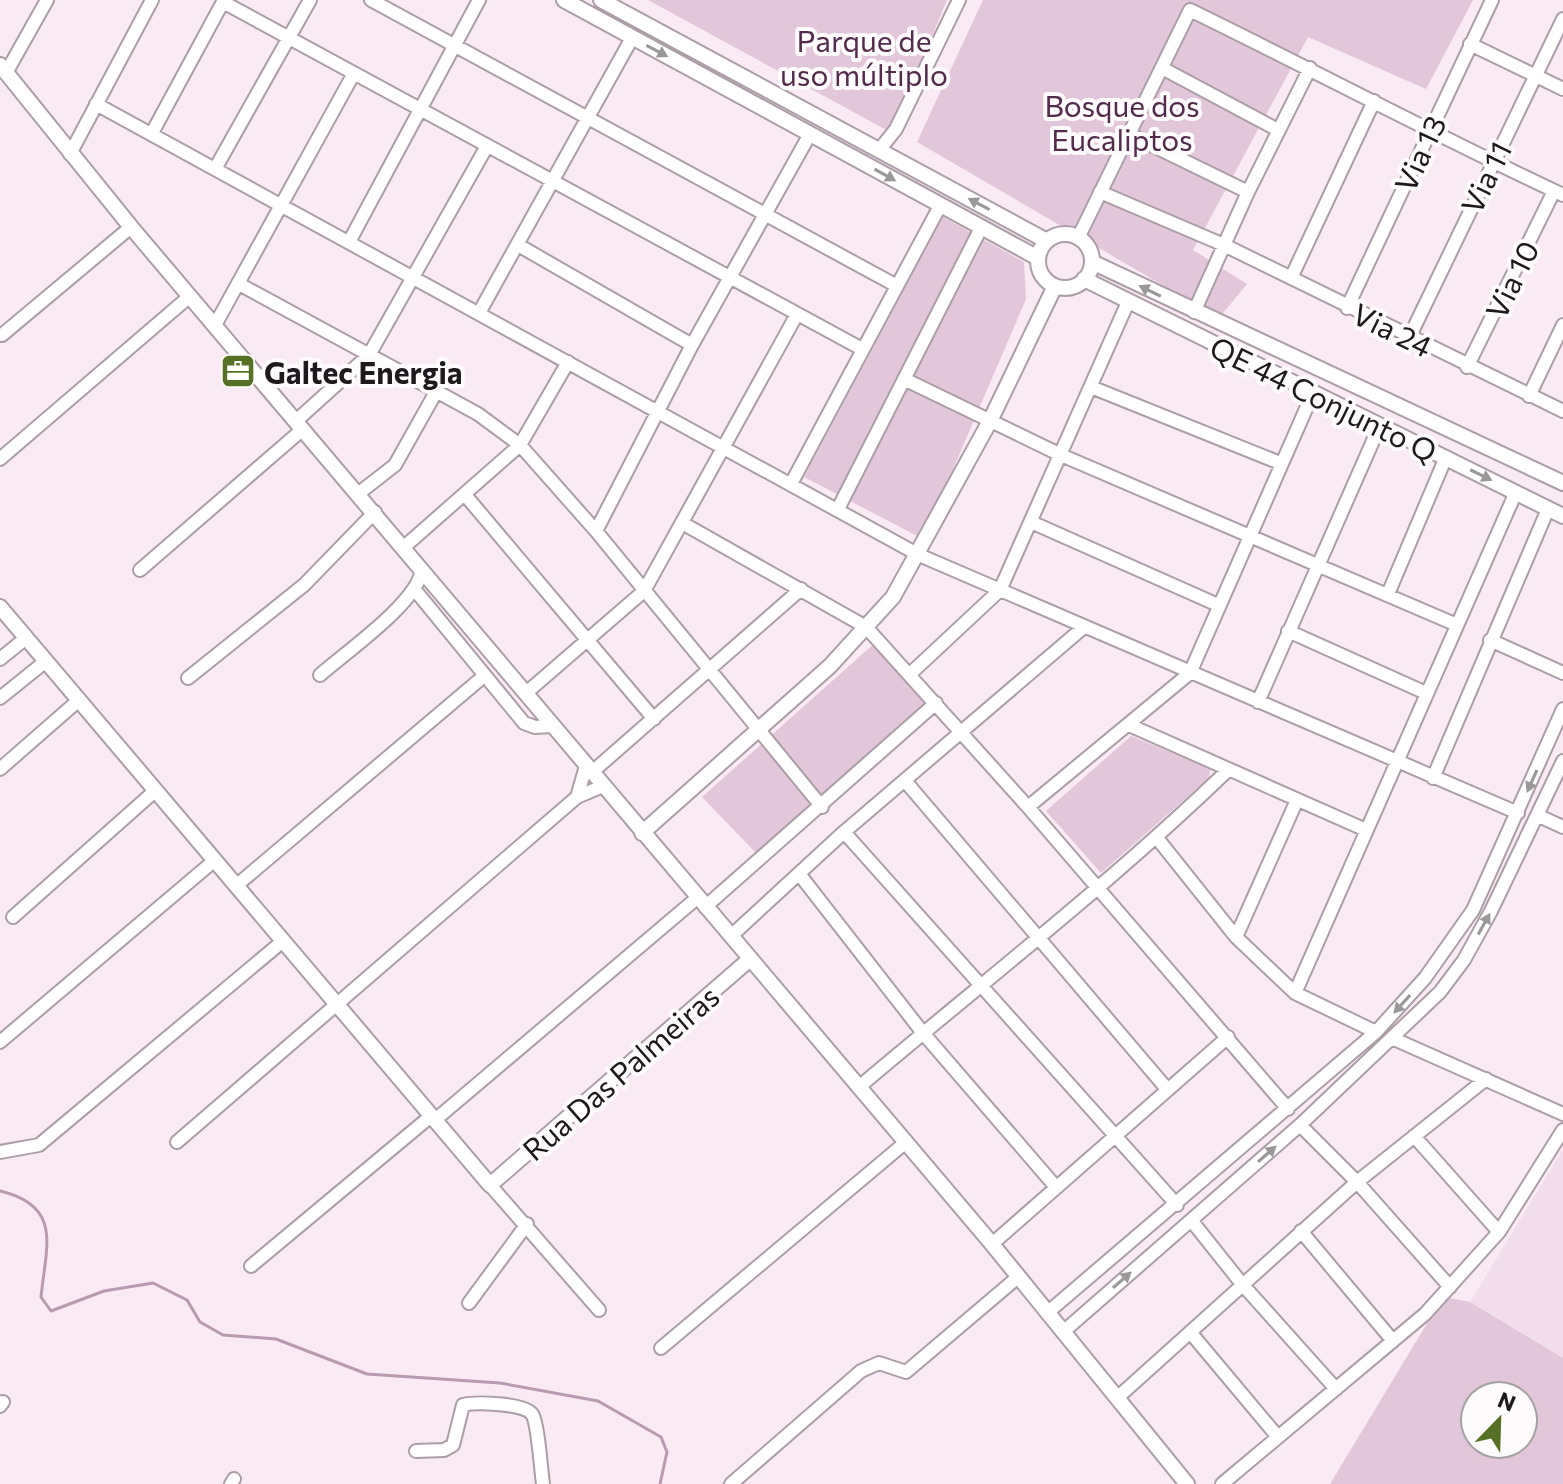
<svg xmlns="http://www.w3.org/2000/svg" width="1563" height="1484" viewBox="0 0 1563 1484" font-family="Commissioner,sans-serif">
<rect width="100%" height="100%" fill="#f9eaf4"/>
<path fill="#f2ddec" d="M1563,1149V1358L1470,1302Z"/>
<path fill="#e2c7da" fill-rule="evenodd" d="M648,0H947L892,133Z
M983,0H1473L1426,89L1308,37L1193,250L1247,284L1219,318L917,142Z
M943,217L1024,262L1026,299L923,539L804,477Z
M876,642L927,701L757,854L702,797Z
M1131,736L1210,769L1209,778L1101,873L1046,811Z
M1443,1297L1470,1302L1563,1358V1484H1330ZM1475,1396H1523V1444H1475Z"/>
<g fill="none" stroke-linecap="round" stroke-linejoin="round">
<path stroke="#b89baf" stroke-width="3" d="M0,1191C63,1206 46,1246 41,1297L51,1311L104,1291L153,1283L187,1300L200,1322L223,1335L276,1339L367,1374L500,1383L598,1401L661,1437L667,1452L660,1484"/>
<g stroke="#ac9ea7" stroke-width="16">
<path id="minor" d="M371,0L897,286
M223,2L862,349
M1470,44L1563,89
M1162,68L1278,130
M6,73L47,0
M96,104L919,555L1518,813
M152,133L224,0
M1129,134L1248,192
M880,149L896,129L959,0
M70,154L152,0
M215,169L310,0
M1100,192L1224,245L1563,411
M1078,238L1190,10C1315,71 1437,136 1563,195
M349,242L479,0
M518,245L692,345
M1291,278L1374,101
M239,284L478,414L520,445L596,531L822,807
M1347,308L1492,0
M1194,312L1248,192L1310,68
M479,313L632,38
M215,325L353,75
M2,335L131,227
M1410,336L1563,19
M1467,367L1554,191
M904,379L1061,455L1457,625
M1091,387L1280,463
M1529,396L1563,325
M296,421L369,355L487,146
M0,459L190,296
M792,482L940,206
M359,493L395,465L436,392
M466,496L654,719
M838,509L981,228
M1031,522L1218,605
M684,524L866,627L1028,807L1288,1109
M596,531L692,345L810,134
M404,547L520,445L568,362
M140,570L303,429
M415,590L524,723L535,727L552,726
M1388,594L1446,457
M1288,631L1426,693
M1490,640L1563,673
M0,659L26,638
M910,674L1000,590L1128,302
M320,675C346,652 417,603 422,570
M188,678L304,585L375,512
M526,693L644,591L796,316
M0,698L46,661
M1258,702L1380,425
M1129,725L1366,830
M0,769L79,700
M591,773L801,589
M1433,778L1548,509
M906,782L1167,1089
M577,797L586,766
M1028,807L1190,673L1313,393
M1539,816L1563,827
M844,832L1177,1205
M1157,838L1236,937L1295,993L1376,1032
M800,875L923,1033L1055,1186
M237,885L484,676
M705,907L936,703
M13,917L156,790
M731,936L844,832L1084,627
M1236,937L1297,800
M1295,993L1516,492
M1394,1039L1563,1114
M0,1042L215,860
M859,1087C983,982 1111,883 1228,770
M435,1120L697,898
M1300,1125L1357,1182L1450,1287
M1414,1136L1499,1232
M177,1142L577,797L603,786
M0,1152L39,1145L283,941
M490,1185L599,1310
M1191,1220L1242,1284L1336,1389
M1301,1231L1393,1341
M992,1244L1228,1037
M251,1266L431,1116
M469,1303L527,1224
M1047,1313L1376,1032L1425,978L1473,910L1563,709
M1063,1332L1300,1125L1440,992L1464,960L1491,911L1563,761
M1190,1332L1278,1437
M661,1348L906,1142
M1117,1398L1357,1182L1486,1079
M0,1406L3,1402
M416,1451L444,1450L453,1445L463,1405C475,1402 524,1403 532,1414C538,1422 541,1471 543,1484
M231,1484L234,1479
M731,1484L861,1371L879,1363L906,1372L1018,1277
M1222,1484L1425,1314L1499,1232L1563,1130"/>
</g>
<g stroke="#ac9ea7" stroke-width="18">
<path id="tertiary" d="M564,0L1038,258
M601,0L1047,241
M0,65L131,227L992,1244L1187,1484
M1038 261a27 27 0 1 1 54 0a27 27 0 1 1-54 0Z
M1092,262L1563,483
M1084,279L1563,516
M0,607L490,1185L750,959
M642,833L830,666L893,597L990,421L1055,286"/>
</g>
<use href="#minor" stroke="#fff" stroke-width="12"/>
<use href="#tertiary" stroke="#fff" stroke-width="14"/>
</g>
<defs><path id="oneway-solid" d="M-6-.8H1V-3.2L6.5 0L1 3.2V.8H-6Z" transform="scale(2)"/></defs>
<g fill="#9a9899">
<use href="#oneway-solid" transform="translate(657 51) rotate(28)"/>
<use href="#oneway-solid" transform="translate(885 175) rotate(29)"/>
<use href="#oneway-solid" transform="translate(979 204) rotate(-152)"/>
<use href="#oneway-solid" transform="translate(1150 291) rotate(-154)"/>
<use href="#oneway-solid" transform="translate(1481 475) rotate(26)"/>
<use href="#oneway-solid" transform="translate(1532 781) rotate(114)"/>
<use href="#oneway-solid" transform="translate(1484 924) rotate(-61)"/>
<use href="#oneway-solid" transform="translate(1402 1004) rotate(132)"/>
<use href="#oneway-solid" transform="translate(1267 1154) rotate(-41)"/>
<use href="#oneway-solid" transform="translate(1122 1280) rotate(-41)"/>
</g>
<defs>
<g id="office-square" transform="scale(1.8)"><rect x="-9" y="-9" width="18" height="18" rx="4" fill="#567125" stroke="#fefbfd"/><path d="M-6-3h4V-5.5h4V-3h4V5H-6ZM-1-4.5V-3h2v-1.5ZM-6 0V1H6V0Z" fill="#fff"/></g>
</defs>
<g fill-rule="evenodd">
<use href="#office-square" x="238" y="371"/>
</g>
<g text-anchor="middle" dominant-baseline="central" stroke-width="8" stroke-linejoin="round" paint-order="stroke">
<g font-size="30" fill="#542c4b" stroke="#fefbfd">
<text x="864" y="39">Parque de<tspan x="864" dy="34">uso múltiplo</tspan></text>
<text x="1122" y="104">Bosque dos<tspan x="1122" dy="34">Eucaliptos</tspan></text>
</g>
<g font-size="30" fill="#1e191c" stroke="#fefbfd">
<text transform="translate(1419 153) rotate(-65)">Via 13</text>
<text transform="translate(1485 177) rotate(-64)">Via 11</text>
<text transform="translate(1511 279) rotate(-64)">Via 10</text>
<text transform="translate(1393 329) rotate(26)">Via 24</text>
<text transform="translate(1324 398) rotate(26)">QE 44 Conjunto Q</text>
<text transform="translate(620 1072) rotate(-41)">Rua Das Palmeiras</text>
</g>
<g font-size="30" font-weight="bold" fill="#1e191c" stroke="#fefbfd" text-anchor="start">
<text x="264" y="371">Galtec Energia</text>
</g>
</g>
<g transform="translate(1499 1420) rotate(23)"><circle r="38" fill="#fefbfd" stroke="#a4a1a3" stroke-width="2"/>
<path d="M0-6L14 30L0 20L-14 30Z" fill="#567125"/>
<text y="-12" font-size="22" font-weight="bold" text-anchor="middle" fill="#1e191c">N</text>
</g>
</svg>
